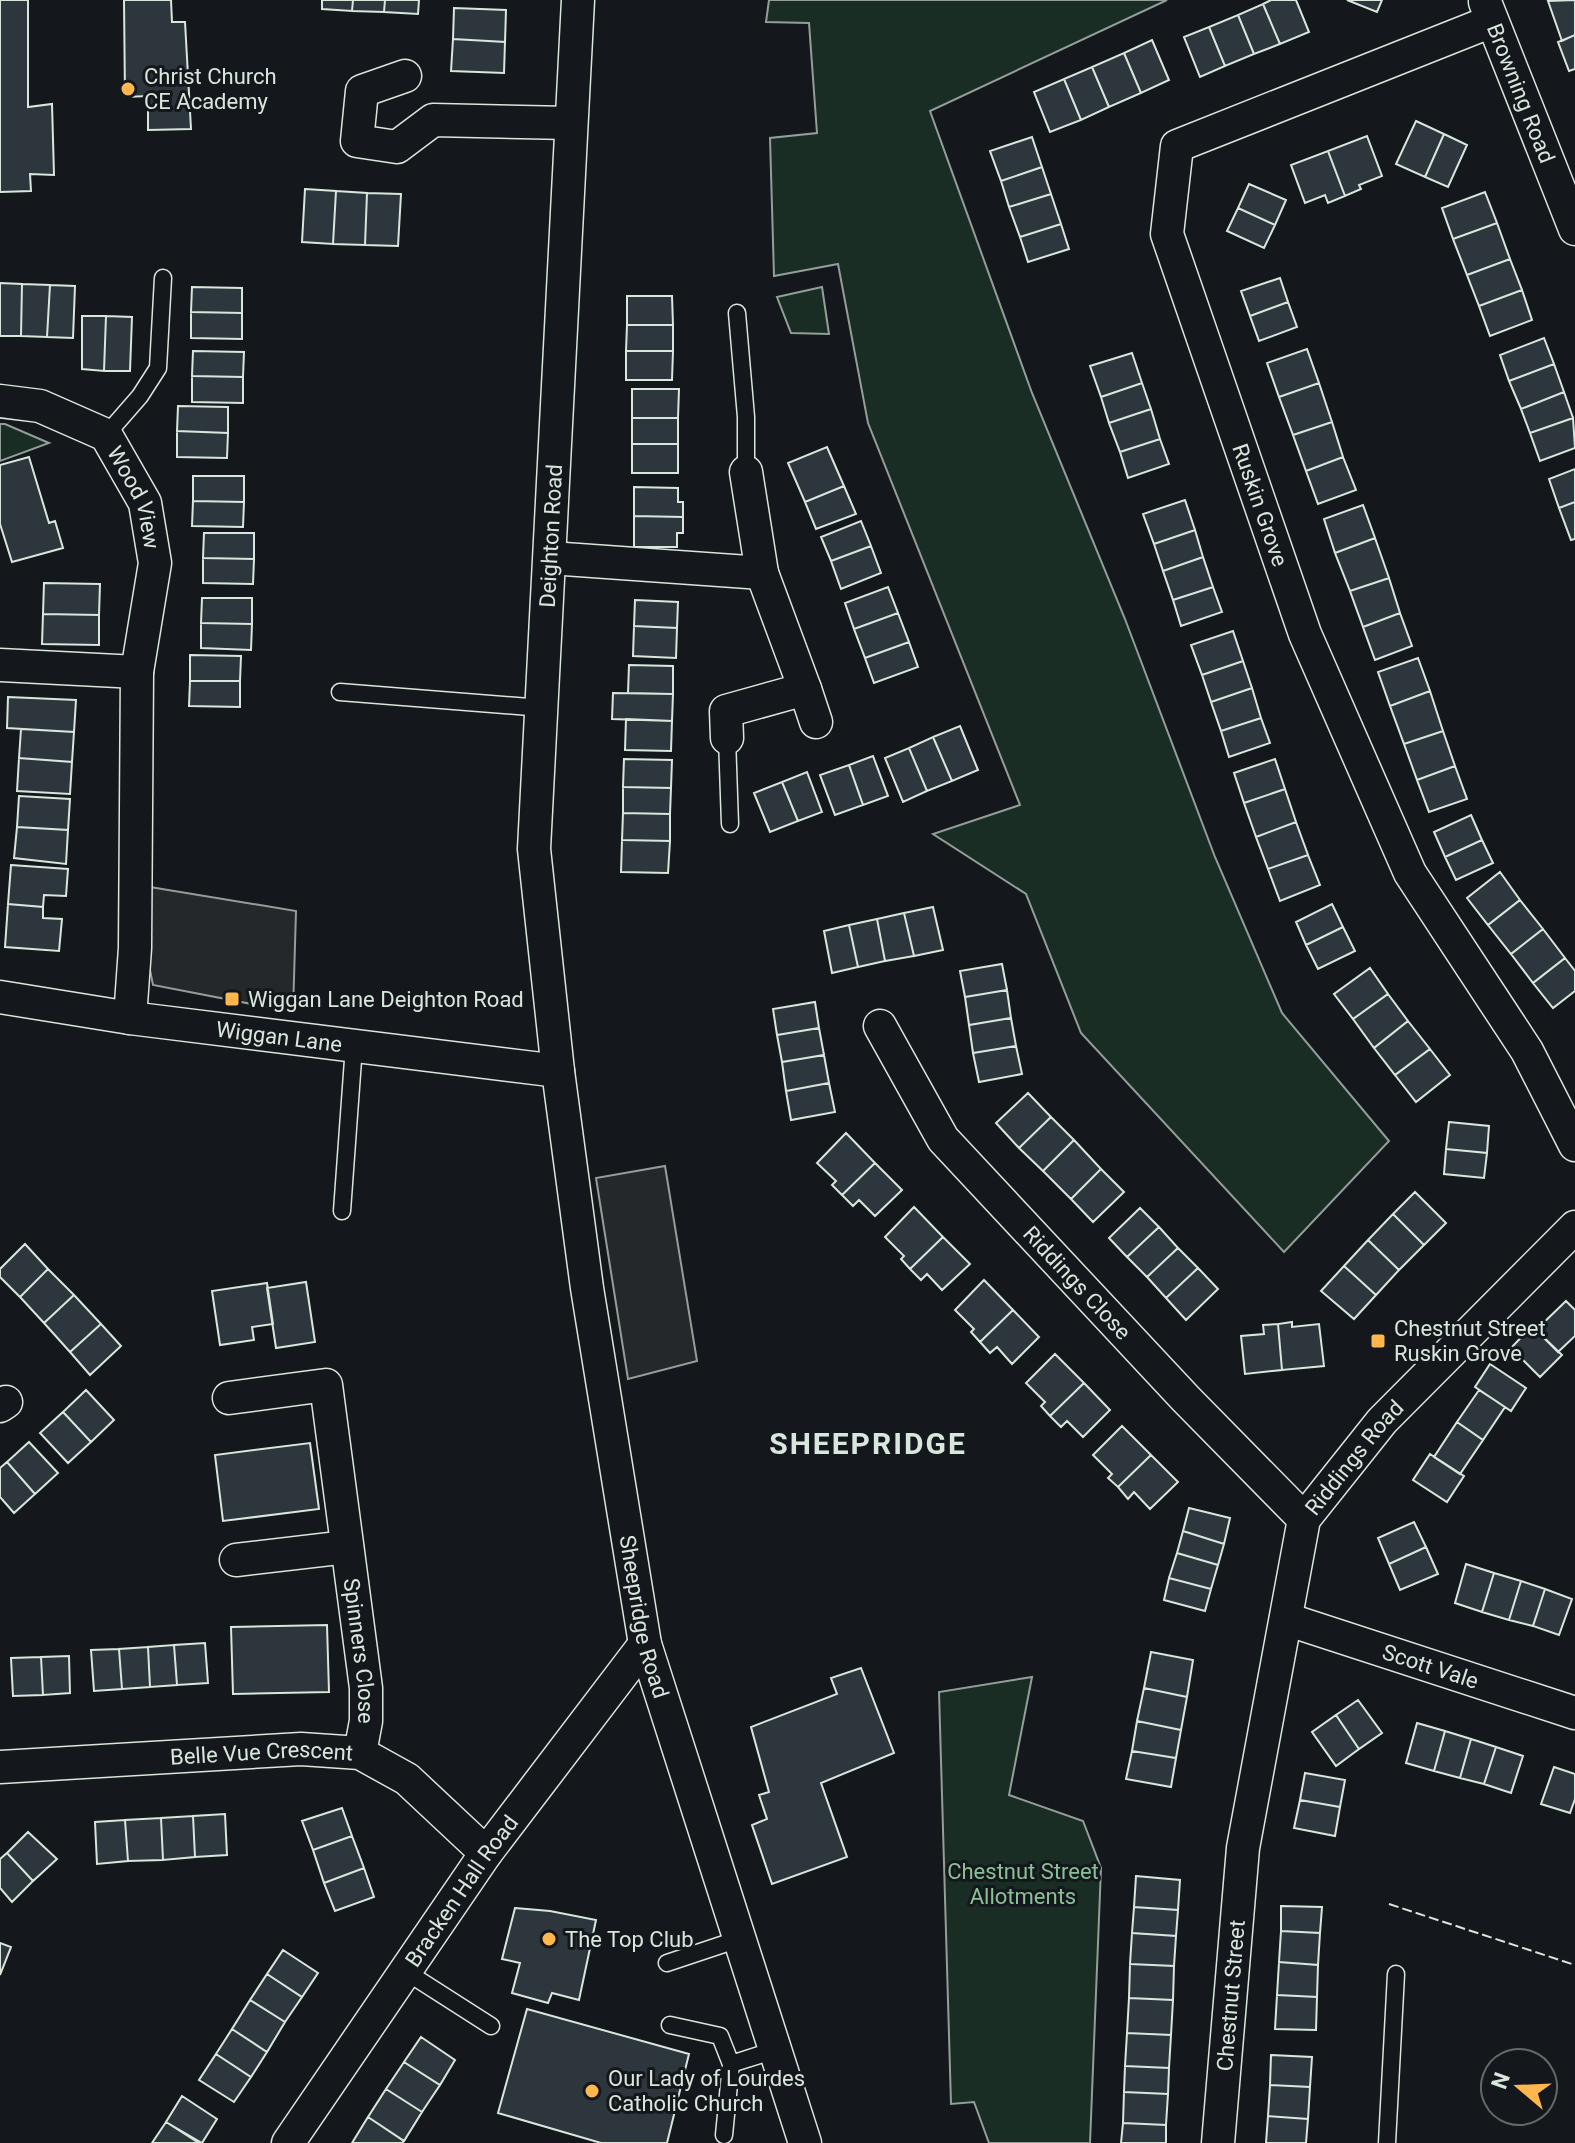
<svg xmlns="http://www.w3.org/2000/svg" width="1575" height="2143" viewBox="0 0 1575 2143" font-family="Roboto,sans-serif">
<rect width="100%" height="100%" fill="#14181c"/>
<path fill="#1a2d24" stroke="#939e99" stroke-width="2" d="M769,0H1167L930,111L1032,393L1125,619L1215,857L1282,1013L1389,1141L1284,1252L1081,1033L1026,894L933,834L1020,805L868,423L838,264L774,276L770,138L817,133L809,23L766,22Z
M822,287L829,334L791,333L777,297Z
M0,424H5L49,443L0,461Z
M1032,1677L1009,1795L1083,1821L1101,1868L1090,2143H989L974,2102L951,2104L939,1692Z"/>
<path fill="#24282b" stroke="#939e99" stroke-width="2" d="M150,887L296,911L293,1012L153,985L146,950Z
M665,1166L697,1361L628,1379L596,1178Z"/>
<path fill="#2c363c" stroke="#d8e6dc" stroke-width="2" d="M0,0H28V107L52,104L54,175L30,174L31,191L0,192Z
M124,0H171L172,22H185L191,129L148,130V96L125,97Z
M322,0H353L352,11L322,9Z
M353,0H385L384,12L352,11Z
M385,0H419L418,14L384,12Z
M1271,0H1296L1309,32L1280,44L1263,4Z
M1347,0H1382L1377,12Z
M1575,0V35L1562,41L1548,1Z
M1263,4L1280,44L1254,54L1238,15Z
M454,8L506,10L505,42L453,39Z
M1238,15L1254,54L1225,66L1209,27Z
M1209,27L1225,66L1200,77L1184,37Z
M1575,35V69L1569,71L1558,42Z
M453,39L505,42L504,73L451,71Z
M1152,40L1169,80L1141,93L1124,53Z
M1124,53L1141,93L1109,107L1092,67Z
M1092,67L1109,107L1081,120L1064,79Z
M1064,79L1081,120L1050,132L1034,92Z
M1416,121L1444,134L1425,177L1396,164Z
M1444,134L1467,145L1448,187L1425,177Z
M1367,136L1382,176L1359,185L1361,189L1345,196L1328,151Z
M1032,137L1042,167L1001,181L990,151Z
M1328,151L1345,196L1328,203L1325,195L1305,203L1291,165Z
M1042,167L1051,194L1009,207L1001,181Z
M1249,184L1286,200L1275,225L1238,208Z
M305,189L336,191L333,244L302,242Z
M336,191L367,193L365,245L333,244Z
M1485,192L1497,223L1453,239L1442,208Z
M367,193L401,194L398,246L365,245Z
M1051,194L1061,224L1020,237L1009,207Z
M1238,208L1275,225L1264,248L1227,231Z
M1497,223L1510,259L1467,275L1453,239Z
M1061,224L1069,249L1028,262L1020,237Z
M1510,259L1522,290L1479,306L1467,275Z
M1280,278L1288,302L1250,316L1241,291Z
M0,283L22,284L21,336H0Z
M22,284L50,285L47,337L21,336Z
M50,285L75,286L73,338L47,337Z
M192,287L242,288V313L191,312Z
M1522,290L1532,320L1490,336L1479,306Z
M627,296H672L673,325H627Z
M1288,302L1297,327L1259,341L1250,316Z
M191,312L242,313V339L191,338Z
M82,316H106L104,371L82,369Z
M106,316L132,317L130,371H104Z
M627,325H673V351H626Z
M1544,338L1554,364L1509,381L1500,355Z
M1307,349L1319,383L1279,397L1267,363Z
M193,351L244,352L243,377L192,376Z
M626,351H673L672,380H626Z
M1132,353L1142,383L1101,397L1090,366Z
M1554,364L1564,392L1521,409L1509,381Z
M192,376L243,377V403L192,402Z
M1142,383L1151,409L1109,423L1101,397Z
M1319,383L1332,422L1293,435L1279,397Z
M632,389H679L678,418H632Z
M1564,392L1573,418L1530,433L1521,409Z
M178,406L228,407V433L177,431Z
M1151,409L1160,439L1120,452L1109,423Z
M632,418H678V444H632Z
M1573,418L1575,448L1540,461L1530,433Z
M1332,422L1343,457L1306,471L1293,435Z
M177,431L228,433L227,458L177,457Z
M1160,439L1169,464L1128,478L1120,452Z
M632,444H678V473H632Z
M827,447L844,486L805,502L788,463Z
M29,457L49,523L55,521L63,548L12,562L0,524V465Z
M1343,457L1356,490L1318,504L1306,471Z
M1575,469V502L1559,508L1549,479Z
M193,476H244V502L193,501Z
M844,486L856,514L816,529L805,502Z
M634,487L678,488V502H683V517L634,516Z
M1185,500L1195,530L1154,544L1143,514Z
M193,501L244,502L243,527L192,526Z
M1575,502V539L1571,540L1559,508Z
M1363,505L1375,538L1335,553L1324,519Z
M634,516L683,517V533H677V547H634Z
M861,521L871,546L831,561L821,537Z
M1195,530L1203,557L1163,571L1154,544Z
M204,533H254V559L203,558Z
M1375,538L1389,578L1350,591L1335,553Z
M871,546L881,573L841,589L831,561Z
M1203,557L1213,587L1173,600L1163,571Z
M203,558L254,559L253,584L203,583Z
M1389,578L1400,613L1363,627L1350,591Z
M44,583L100,584L99,615L43,614Z
M888,587L898,613L854,629L845,603Z
M1213,587L1222,612L1181,626L1173,600Z
M202,598H252V624L201,623Z
M635,600L678,602L677,628L634,626Z
M898,613L909,642L865,658L854,629Z
M1400,613L1412,646L1375,660L1363,627Z
M43,614L99,615V645L42,644Z
M201,623L252,624L251,650L201,648Z
M634,626L677,628L676,658L633,656Z
M1233,631L1243,661L1202,675L1191,645Z
M909,642L918,667L874,683L865,658Z
M190,655L241,656L240,681H190Z
M1418,658L1430,691L1390,706L1378,672Z
M1243,661L1252,688L1211,702L1202,675Z
M629,665L673,666V694L628,693Z
M190,681H240V707L189,706Z
M1252,688L1261,718L1221,731L1211,702Z
M1430,691L1443,731L1404,744L1390,706Z
M613,693L673,694L672,721L612,719Z
M8,697L76,700L74,732L7,728Z
M1261,718L1270,743L1229,757L1221,731Z
M626,719L672,721L671,751L625,750Z
M960,726L978,770L952,781L933,737Z
M21,729L74,732L72,762L19,758Z
M1443,731L1455,766L1417,780L1404,744Z
M933,737L952,781L927,791L909,748Z
M909,748L927,791L903,802L885,758Z
M873,756L888,796L863,805L849,765Z
M19,758L72,762L70,794L17,791Z
M624,759L672,760L671,788L623,787Z
M1275,759L1285,789L1244,803L1234,773Z
M849,765L863,805L835,815L820,775Z
M1455,766L1467,799L1429,812L1417,780Z
M807,772L822,812L798,821L782,782Z
M782,782L798,821L770,832L754,793Z
M623,787L671,788L670,814L623,813Z
M1285,789L1296,822L1256,837L1244,803Z
M19,796L70,799L68,830L17,827Z
M623,813L670,814V841L622,840Z
M1471,815L1482,840L1445,857L1434,832Z
M1296,822L1308,855L1268,869L1256,837Z
M17,827L68,830L66,864L14,858Z
M622,840L670,841L668,873L621,872Z
M1482,840L1493,863L1456,880L1445,857Z
M1308,855L1320,885L1280,901L1268,869Z
M11,865L68,869L66,896L44,895L43,907L8,904Z
M1500,872L1520,900L1488,925L1467,898Z
M1520,900L1543,929L1511,954L1488,925Z
M8,904L43,907V918L62,919L59,951L5,947Z
M1332,904L1343,927L1306,945L1296,922Z
M933,907L943,950L914,956L904,913Z
M904,913L914,956L885,961L877,919Z
M877,919L885,961L858,967L849,925Z
M849,925L858,967L832,973L824,931Z
M1343,927L1355,951L1318,969L1306,945Z
M1543,929L1565,958L1533,983L1511,954Z
M1565,958L1575,971V991L1553,1008L1533,983Z
M1002,964L1007,990L965,997L960,971Z
M1370,968L1388,994L1353,1019L1334,994Z
M1007,990L1011,1018L969,1025L965,997Z
M1388,994L1408,1021L1374,1048L1353,1019Z
M815,1002L819,1028L777,1035L773,1009Z
M1011,1018L1016,1046L973,1053L969,1025Z
M1408,1021L1430,1049L1395,1075L1374,1048Z
M819,1028L824,1055L782,1062L777,1035Z
M1016,1046L1022,1074L979,1082L973,1053Z
M1430,1049L1450,1075L1416,1102L1395,1075Z
M824,1055L829,1083L786,1091L782,1062Z
M829,1083L835,1112L791,1120L786,1091Z
M1028,1093L1051,1117L1019,1148L996,1123Z
M1051,1117L1074,1140L1043,1171L1019,1148Z
M1449,1122L1489,1126L1487,1153L1446,1149Z
M846,1133L875,1163L842,1195L832,1185L836,1181L817,1163Z
M1074,1140L1101,1169L1071,1199L1043,1171Z
M1446,1149L1487,1153L1484,1178L1444,1174Z
M875,1163L902,1190L875,1216L859,1200L853,1206L842,1195Z
M1101,1169L1124,1192L1093,1222L1071,1199Z
M1415,1192L1446,1223L1424,1245L1393,1214Z
M914,1207L943,1237L910,1269L901,1259L904,1256L885,1237Z
M1140,1208L1159,1227L1127,1257L1109,1238Z
M1393,1214L1424,1245L1399,1270L1368,1240Z
M1159,1227L1178,1248L1147,1277L1127,1257Z
M943,1237L970,1264L942,1290L927,1274L921,1280L910,1269Z
M1368,1240L1399,1270L1376,1295L1344,1266Z
M25,1244L48,1269L20,1297L0,1277V1269Z
M1178,1248L1198,1268L1166,1298L1147,1277Z
M1344,1266L1376,1295L1354,1319L1321,1291Z
M1198,1268L1218,1289L1186,1320L1166,1298Z
M48,1269L74,1295L44,1323L20,1297Z
M984,1280L1013,1310L980,1342L971,1332L974,1329L955,1310Z
M306,1282L315,1342L276,1348L267,1288Z
M267,1283L273,1324L252,1327L254,1340L220,1345L212,1291Z
M74,1295L101,1324L70,1352L44,1323Z
M1566,1301L1575,1310V1336L1558,1352L1536,1330Z
M1013,1310L1039,1337L1012,1364L997,1347L990,1353L980,1342Z
M1292,1322V1327L1319,1324L1324,1366L1282,1370L1278,1324Z
M101,1324L121,1346L90,1375L70,1352Z
M1278,1324L1282,1370L1245,1374L1241,1336L1264,1334L1263,1325Z
M1532,1326L1562,1355L1540,1377L1511,1348Z
M1055,1354L1084,1383L1050,1416L1041,1406L1045,1402L1026,1383Z
M1490,1364L1526,1388L1511,1411L1475,1387Z
M1084,1383L1110,1410L1083,1437L1067,1421L1061,1427L1050,1416Z
M86,1390L114,1420L91,1442L63,1412Z
M1479,1390L1505,1407L1483,1440L1457,1422Z
M63,1412L91,1442L68,1463L40,1433Z
M1457,1422L1483,1440L1460,1474L1434,1457Z
M1122,1426L1151,1455L1118,1487L1108,1478L1112,1474L1093,1455Z
M29,1442L58,1473L35,1494L7,1462Z
M310,1443L319,1509L223,1521L215,1455Z
M1430,1454L1464,1476L1447,1502L1413,1480Z
M1151,1455L1178,1482L1150,1509L1134,1492L1128,1499L1118,1487Z
M7,1462L35,1494L14,1513L0,1497V1468Z
M1189,1508L1230,1518L1224,1544L1183,1531Z
M1414,1522L1426,1547L1389,1564L1378,1538Z
M1183,1531L1224,1544L1218,1565L1177,1553Z
M1426,1547L1438,1574L1400,1590L1389,1564Z
M1177,1553L1218,1565L1211,1589L1169,1578Z
M1466,1564L1494,1573L1482,1612L1455,1603Z
M1494,1573L1521,1581L1509,1620L1482,1612Z
M1169,1578L1211,1589L1205,1611L1164,1600Z
M1521,1581L1545,1589L1533,1626L1509,1620Z
M1545,1589L1572,1599L1559,1635L1533,1626Z
M327,1625L329,1692L233,1694L231,1627Z
M205,1643L208,1683L177,1685L174,1645Z
M174,1645L177,1685L150,1687L148,1647Z
M148,1647L150,1687L122,1689L119,1649Z
M119,1649L122,1689L94,1691L91,1650Z
M1151,1652L1193,1660L1187,1697L1144,1688Z
M69,1656L70,1693L43,1695L41,1657Z
M41,1657L43,1695L13,1696L11,1658Z
M861,1668L894,1753L821,1783L847,1857L772,1884L752,1825L767,1819L759,1795L769,1792L751,1727L837,1694L831,1678Z
M1144,1688L1187,1697L1181,1730L1137,1721Z
M1358,1700L1382,1733L1359,1749L1336,1715Z
M1336,1715L1359,1749L1336,1766L1312,1732Z
M1137,1721L1181,1730L1176,1758L1132,1751Z
M1417,1723L1445,1731L1434,1771L1406,1763Z
M1445,1731L1471,1739L1460,1778L1434,1771Z
M1471,1739L1496,1747L1484,1784L1460,1778Z
M1496,1747L1523,1756L1511,1793L1484,1784Z
M1132,1751L1176,1758L1171,1787L1126,1779Z
M1554,1767L1575,1774V1799L1570,1813L1541,1804Z
M1305,1773L1345,1780L1340,1807L1300,1800Z
M1300,1800L1340,1807L1335,1836L1294,1828Z
M342,1808L352,1836L313,1850L302,1821Z
M225,1814L227,1855L195,1857L193,1816Z
M193,1816L195,1857L163,1860L161,1818Z
M161,1818L163,1860L128,1861L125,1820Z
M125,1820L128,1861L97,1864L95,1822Z
M28,1832L57,1859L33,1881L7,1853Z
M352,1836L364,1868L324,1883L313,1850Z
M7,1853L33,1881L12,1902L0,1888V1859Z
M364,1868L374,1897L335,1911L324,1883Z
M1136,1876L1180,1880L1178,1910L1134,1907Z
M1281,1906L1322,1907L1320,1933L1281,1931Z
M1134,1907L1178,1910L1176,1936L1132,1933Z
M515,1908L550,1911L596,1920L579,2000L552,1993L548,2003L512,1993L520,1963L502,1959Z
M1281,1931L1320,1933L1318,1965L1279,1962Z
M1132,1933L1176,1936L1174,1966L1130,1964Z
M0,1943L11,1947L0,1975Z
M283,1950L318,1973L302,1997L267,1974Z
M1279,1962L1318,1965L1317,1997L1277,1995Z
M1130,1964L1174,1966L1173,2000L1129,1998Z
M267,1974L302,1997L285,2022L250,2000Z
M1277,1995L1317,1997L1316,2030L1275,2029Z
M1129,1998L1173,2000L1171,2035L1127,2033Z
M250,2000L285,2022L267,2052L232,2029Z
M527,2009L689,2054L667,2143H601L498,2113Z
M232,2029L267,2052L251,2077L216,2054Z
M1127,2033L1171,2035L1169,2068L1125,2066Z
M421,2037L455,2060L440,2085L404,2062Z
M216,2054L251,2077L234,2102L199,2080Z
M1271,2055L1312,2057L1310,2087L1270,2085Z
M404,2062L440,2085L422,2112L386,2089Z
M1125,2066L1169,2068L1168,2094L1124,2092Z
M1270,2085L1310,2087L1308,2119L1268,2116Z
M386,2089L422,2112L404,2141L368,2117Z
M1124,2092L1168,2094L1166,2125L1123,2123Z
M182,2096L217,2119L202,2143L166,2122Z
M1268,2116L1308,2119L1306,2143H1266Z
M368,2117L404,2141L402,2143H352Z
M166,2122L199,2143H152Z
M1123,2123L1166,2125V2143H1121Z"/>
<g fill="none" stroke-linecap="round" stroke-linejoin="round">
<g stroke="#d8e6dc" stroke-width="19">
<path id="service" d="M737,313L746,417V472
M106,435L140,396L158,368L163,278
M340,692L542,708
M727,738L730,824
M342,1211L354,1046
M667,1963L739,1939
M405,1971L491,2026
M670,2025L720,2036L731,2064L775,2050
M724,2135L731,2064
M1387,2143L1396,1974"/>
</g>
<g stroke="#d8e6dc" stroke-width="35">
<g id="minor">
<path id="s1" d="M578,0L534,849L558,1071L587,1288L645,1644L805,2143"/>
<path id="s2" d="M1485,2L1575,229"/>
<path id="s3" d="M1492,21L1177,146L1167,234L1305,634L1410,873L1527,1051L1575,1145"/>
<path d="M405,76L362,91L357,141L397,147L433,120L570,123"/>
<path id="s4" d="M0,401L40,406L106,435L145,503L155,563L137,672L135,948L130,1018"/>
<path d="M550,558L762,573L746,472"/>
<path d="M0,665L137,672"/>
<path d="M805,689L816,722"/>
<path d="M727,738L726,711L805,689L762,573"/>
<path id="s5" d="M0,997L130,1018L558,1071"/>
<path id="s6" d="M880,1026L943,1139L1186,1399L1304,1519"/>
<path id="s7" d="M229,1398L326,1385L366,1688V1721L360,1753"/>
<path d="M0,1406L6,1402"/>
<path d="M236,1560L347,1547"/>
<path id="s8" d="M1286,1619L1575,1713"/>
<path id="s9" d="M0,1767L301,1749L360,1753L407,1779L486,1853"/>
<path id="s10" d="M288,2143L486,1853L645,1644"/>
<path id="s11" d="M1218,2143L1243,1848L1304,1519L1382,1421L1575,1227"/>
</g>
</g>
<use href="#service" stroke="#14181c" stroke-width="16"/>
<use href="#minor" stroke="#14181c" stroke-width="32"/>
<path stroke="#d8e6dc" stroke-width="2" stroke-dasharray="10 4" stroke-linecap="butt" d="M1389,1904L1575,1965"/>
</g>
<g fill="#ffb74d" stroke="#14181c" stroke-width="3">
<circle cx="128" cy="89" r="8"/>
<rect x="224" y="991" width="16" height="16" rx="4"/>
<rect x="1370" y="1333" width="16" height="16" rx="4"/>
<circle cx="549" cy="1939" r="8"/>
<circle cx="592" cy="2091" r="8"/>
</g>
<g text-anchor="middle" dominant-baseline="central" stroke-width="6" stroke-linejoin="round" paint-order="stroke">
<g font-size="22" fill="#d8e6dc" stroke="#14181c" text-anchor="start">
<text x="144" y="76">Christ Church<tspan x="144" dy="25">CE Academy</tspan></text>
<text x="248" y="999">Wiggan Lane Deighton Road</text>
<text x="1394" y="1328">Chestnut Street<tspan x="1394" dy="25">Ruskin Grove</tspan></text>
<text x="565" y="1939">The Top Club</text>
<text x="608" y="2078">Our Lady of Lourdes<tspan x="608" dy="25">Catholic Church</tspan></text>
</g>
<g font-size="22" fill="#d8e6dc" stroke="#14181c">
<text stroke="none"><textPath href="#s2" startOffset="98">Browning Road</textPath></text>
<text stroke="none"><textPath href="#s4" startOffset="182">Wood View</textPath></text>
<text stroke="none"><textPath href="#s3" startOffset="714">Ruskin Grove</textPath></text>
<text transform="translate(551 536) rotate(-87)">Deighton Road</text>
<text stroke="none"><textPath href="#s5" startOffset="282">Wiggan Lane</textPath></text>
<text stroke="none"><textPath href="#s6" startOffset="326">Riddings Close</textPath></text>
<text stroke="none"><textPath href="#s11" startOffset="710">Riddings Road</textPath></text>
<text stroke="none"><textPath href="#s1" startOffset="1626">Sheepridge Road</textPath></text>
<text stroke="none"><textPath href="#s7" startOffset="366">Spinners Close</textPath></text>
<text stroke="none"><textPath href="#s8" startOffset="152">Scott Vale</textPath></text>
<text stroke="none"><textPath href="#s9" startOffset="262">Belle Vue Crescent</textPath></text>
<text stroke="none"><textPath href="#s10" startOffset="306">Bracken Hall Road</textPath></text>
<text stroke="none"><textPath href="#s11" startOffset="148">Chestnut Street</textPath></text>
</g>
<g font-size="22" fill="#8ac095" stroke="#14181c">
<text x="1023" y="1871">Chestnut Street<tspan x="1023" dy="25">Allotments</tspan></text>
</g>
<g font-size="30" font-weight="bold" letter-spacing="2" fill="#d8e6dc" stroke="#14181c">
<text x="868" y="1443">SHEEPRIDGE</text>
</g>
</g>
<g transform="translate(1519 2087) rotate(289)"><circle r="38" fill="#14181c" stroke="#626a69" stroke-width="2"/>
<path d="M0-6L14 30L0 20L-14 30Z" fill="#ffb74d"/>
<text y="-12" font-size="22" font-weight="bold" text-anchor="middle" fill="#d8e6dc">N</text>
</g>
</svg>
